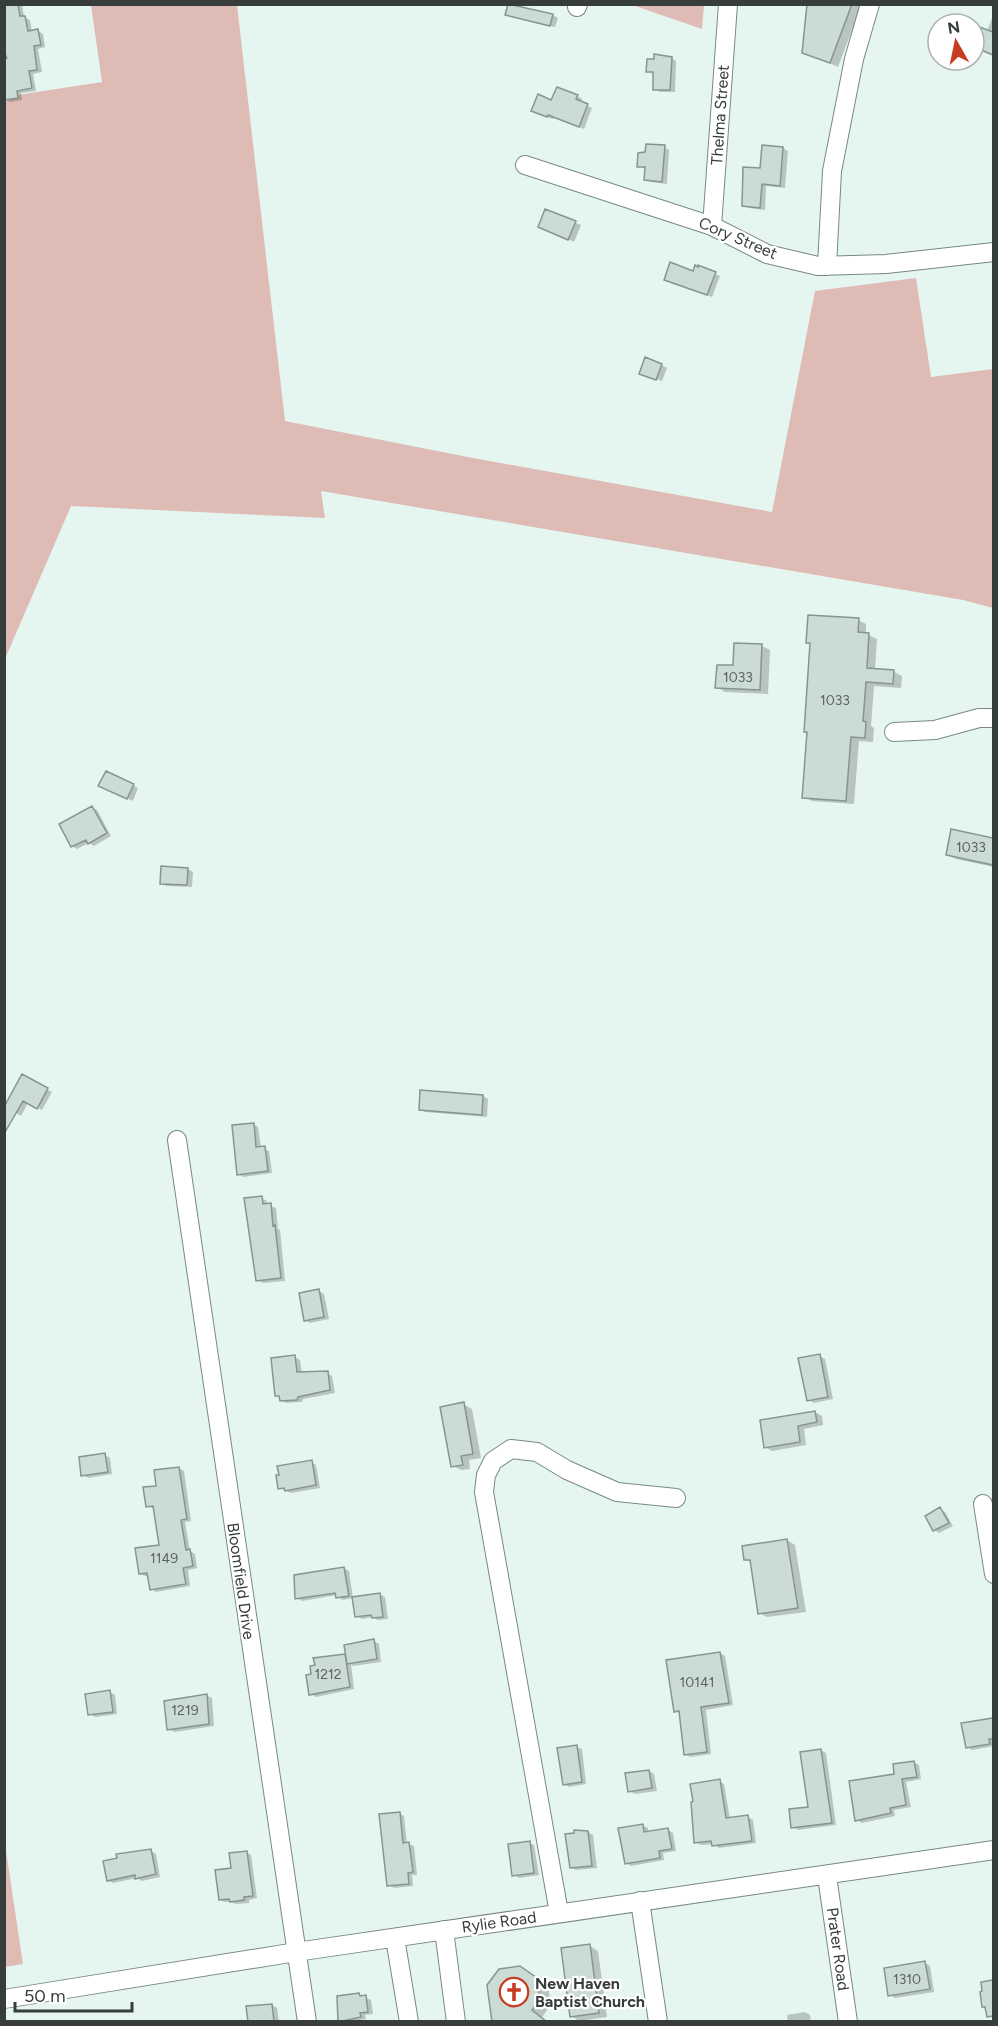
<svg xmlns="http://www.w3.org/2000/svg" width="998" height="2026" viewBox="0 0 998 2026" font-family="Figtree,sans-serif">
<rect width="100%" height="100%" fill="#e5f6f1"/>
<path fill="#debcb5" d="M91,5H237L285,421L473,458L772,512L815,291L916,278L931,377L993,369V608L963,600L321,491L325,518L71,506L5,659L4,97L102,82Z
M632,5H704L702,29Z
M5,1844L23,1964L5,1967H4Z"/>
<path fill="#0003" d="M4,4H22L24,17L30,20L32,32L38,31L43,34L45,47L38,49L42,72L33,74L36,91L21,93L22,100L10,102L5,99L8,55L4,54Z
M808,4H862L838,67L804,52Z
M509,5L553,15L558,18L555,27L512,17L507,14Z
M994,13V55L979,49L978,52L974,51V26L987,31Z
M947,17L967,24H945Z
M671,58L676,61L675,92H660L655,89L654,74L648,71Z
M577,96L582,99L580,103L592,108L584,129L554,117L553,119L538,114L552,102Z
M664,147L669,150L667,184L651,182L645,179L646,169L639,166Z
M783,148L788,151L785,188L766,186L765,210L749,208L744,206L762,170Z
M546,211L581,225L574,242L545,229Z
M694,273L715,274L720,276L712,297L665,280Z
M662,365L667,368L662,381L646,376Z
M858,620L866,624V634L877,639L875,670L894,672L902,676L901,688L874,686L871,726L874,728L873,742L859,741L854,804L812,801L804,797L808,733L805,732L811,644L807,642Z
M762,646L770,650L768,694L725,692L717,687L735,667Z
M133,785L138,788L133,801L105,788Z
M92,807L97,810L111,836L94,846L89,843L77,849L72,846Z
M953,831L994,839V867L956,859L948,855Z
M162,867L188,869L193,872L192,887L166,886L161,883Z
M23,1076L52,1092L42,1110L28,1103L21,1116L6,1107Z
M422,1092L483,1096L488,1099L487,1117L425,1112L420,1109Z
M253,1124L258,1127L261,1148L269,1151L272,1173L243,1177L238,1174Z
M262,1198L267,1201V1205L276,1208L278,1229L280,1230L285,1281L263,1283L257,1280Z
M319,1291L324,1294L329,1319L310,1323L305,1320Z
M820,1356L825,1359L833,1399L814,1403L809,1400Z
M295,1357L300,1360L302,1373H327L332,1376L335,1393L303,1399L302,1402L286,1403L281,1400L277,1395Z
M463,1404L472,1409L481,1458L469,1460L470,1469L461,1470L453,1466Z
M815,1412L822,1416L823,1425L804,1429L806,1445L772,1451L765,1447Z
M105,1455L110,1458L112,1474L88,1478L83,1475Z
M311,1462L316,1465L320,1488L291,1493L279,1488Z
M179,1468L184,1471L191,1521L185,1522L190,1551L195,1554L197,1568L188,1570L190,1586L156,1592L151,1589L149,1576H145L140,1574L160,1546L155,1509L147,1506L158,1487Z
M940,1509L945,1512L953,1526L939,1533L934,1530Z
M787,1540L795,1545L806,1612L767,1617L759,1613L752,1563L746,1559Z
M344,1568L349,1571L353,1598L380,1594L385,1597L388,1619L378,1620L373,1617L362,1619L357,1616L354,1598L342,1600L337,1595L302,1601L297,1598Z
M374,1641L379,1644L381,1662L353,1666L351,1664L354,1689L316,1697L311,1694L313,1675L344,1655L347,1657Z
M720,1653L725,1656L733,1705L706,1710L711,1754L690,1757L685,1754L681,1714L676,1711Z
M110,1692L115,1695L117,1714L95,1717L90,1714Z
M206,1695L212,1698L214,1726L174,1732L169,1729Z
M994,1720V1746L972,1750L967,1747L963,1725Z
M576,1747L582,1749L586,1784L569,1787L564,1784Z
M821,1750L826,1753L836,1825L798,1830L793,1827L810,1808Z
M914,1762L919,1765L921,1779L906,1782L911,1807L894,1810L895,1816L862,1823L857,1820Z
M649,1771L654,1774L657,1791L635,1794L629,1791Z
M719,1781L724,1784L730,1819L748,1817L753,1820L756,1843L719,1848L713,1844L701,1845L696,1842Z
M399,1813L404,1816L407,1844L414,1846L417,1875H412L413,1886L394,1888L389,1885Z
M642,1825L648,1828V1833L668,1830L673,1833L676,1851L663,1853L664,1860L631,1866L626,1863Z
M588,1832L593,1835L597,1868L576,1870L571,1867Z
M529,1843L534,1845L539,1875L519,1878L514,1875Z
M151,1851L156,1854L160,1877L142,1881L137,1878L113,1883L108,1880Z
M246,1852L251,1855L257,1898L249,1900V1903L236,1904L231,1902H225L220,1900L233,1869Z
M590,1946L598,1951L607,2017L579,2021L571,2016Z
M925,1963L930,1966L934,1992L895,1998L890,1995Z
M520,1967L548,1986L551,2005L542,2017L548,2022H493Z
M994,1981V2018L988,2015L982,1983Z
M359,1995L371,2000L373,2014L365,2015L366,2019L350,2022L340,2019Z
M272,2005L277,2008L279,2022H250Z
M805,2012L810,2015L811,2022H788L787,2015Z"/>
<path fill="#cbdbd6" stroke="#859590" stroke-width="1.5" d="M4,4H18L20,16H25L28,31L38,29L41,45L34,46L37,70L29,71L32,88L17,91L18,98L4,100V59L7,58L4,52Z
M508,4L553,14L550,26L505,15Z
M807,4H852L830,63L802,53Z
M974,25L993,32V55L974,47Z
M654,54L672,57L670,90H653V72H646L647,59H654Z
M557,87L578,95L576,99L588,104L579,127L548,115L547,117L531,111L538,94L551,100Z
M646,144L665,145L662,182L644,180L645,167H637L638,153L645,152Z
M762,145L783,147L780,186L762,184L760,208L742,206L743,167L760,168Z
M545,209L576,221L568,240L538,227Z
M670,262L693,271L695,265L698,267V265L716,272L707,295L664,280Z
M645,357L662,364L656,380L639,374Z
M808,615L859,618L858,632L869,633L867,668L894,670L893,684L866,682L863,721L866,722L865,738L851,737L846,801L802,798L807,732H804L810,643H806Z
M734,643L762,644L760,690L715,688L717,665H733Z
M106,771L134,784L127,799L98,786Z
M92,806L107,833L88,844L86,840L71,847L59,824Z
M951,829L993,838V865L946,855Z
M161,866L188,868L187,885L160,884Z
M22,1074L48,1088L37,1109L23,1101L4,1134V1107Z
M420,1090L483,1095L482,1115L419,1110Z
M254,1123L256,1147L265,1146L268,1171L237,1175L232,1125Z
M262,1196L263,1204L271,1203L273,1226L275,1225L281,1278L256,1281L244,1198Z
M319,1289L324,1317L304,1321L299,1293Z
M820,1354L828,1397L807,1401L798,1358Z
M295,1355L297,1372L328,1371L330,1390L298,1397L297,1400L280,1401L279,1396H275L271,1358Z
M464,1402L473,1454L461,1456L463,1465L451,1467L440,1407Z
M815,1411L817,1422L798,1426L800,1442L764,1448L760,1420Z
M105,1453L108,1472L81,1476L79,1457Z
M312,1460L316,1485L285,1491L284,1488L278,1489L276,1475H279L277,1466Z
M179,1467L187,1519L181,1520L186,1550L190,1549L193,1566L183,1568L186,1584L150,1590L147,1573L139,1574L135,1548L159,1545L153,1506L146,1507L143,1487L156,1486L154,1470Z
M940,1507L949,1523L933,1531L925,1516Z
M787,1539L798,1608L758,1614L750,1560H744L742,1546Z
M344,1567L349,1596L336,1598L335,1593L295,1599L294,1575Z
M380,1593L383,1617L372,1618L371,1615L355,1617L352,1597Z
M374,1639L377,1659L347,1664L344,1645Z
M720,1652L729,1703L701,1707L707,1752L684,1755L679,1711L674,1712L666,1660Z
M345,1654L350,1687L309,1695L306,1675L311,1674L310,1666L315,1665L313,1658Z
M110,1690L113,1712L88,1715L85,1694Z
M207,1694L209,1724L167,1730L164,1701Z
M993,1718V1739H989L990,1744L966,1748L961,1723Z
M577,1745L582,1782L563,1785L557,1748Z
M821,1749L832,1823L791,1828L789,1809L808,1807L800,1752Z
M914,1761L917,1777L902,1779L906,1805L890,1808L891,1813L855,1821L849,1781L894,1774L893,1764Z
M649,1770L652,1788L628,1792L625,1773Z
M720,1779L726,1818L748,1815L752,1841L712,1846L711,1841L694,1843L691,1802L693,1801L690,1784Z
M400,1812L403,1843L409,1842L413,1872L408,1873L409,1884L387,1886L379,1814Z
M643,1824L644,1832L668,1828L672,1849L659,1851L660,1858L625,1864L618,1828Z
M574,1830L588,1831L592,1866L570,1868L565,1834L574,1833Z
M530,1841L534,1873L512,1876L508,1844Z
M151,1849L156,1874L135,1879V1875L107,1881L103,1861L117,1858L116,1854Z
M247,1851L253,1896L244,1897V1900L230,1902L229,1899L219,1900L215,1870L231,1868L229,1853Z
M590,1944L599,2013L570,2017L561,1948Z
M925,1961L930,1989L888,1996L884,1968Z
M520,1966L537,1978L540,1999L532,2010L547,2022H492L487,1985L499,1969Z
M993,1980V2016L987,2017L985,2007H982L980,1992L982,1991L981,1982Z
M359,1993L360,1996L366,1995L368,2012L360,2013L361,2017L338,2022L337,1996Z
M272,2004L274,2022H248L246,2006Z"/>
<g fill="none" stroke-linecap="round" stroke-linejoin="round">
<g stroke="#798884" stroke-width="20">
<path id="minor" d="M577,7L578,4
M525,165L712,226L767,254L818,266L886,264L994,252
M712,226L728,4
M827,266L832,171L854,59L870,4
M894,732L935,730L979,718H994
M177,1140L307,2022
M983,1504L994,1574
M827,1876L848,2022
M640,1901L658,2022
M559,1913L484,1492L486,1475L493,1461L511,1449L537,1452L567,1470L617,1492L676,1498
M444,1930L456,2022
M395,1938L409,2022
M4,1999L296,1952L994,1850"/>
</g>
<use href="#minor" stroke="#fff" stroke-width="18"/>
</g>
<defs>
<g id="church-ring" transform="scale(1.5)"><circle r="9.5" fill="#fff" stroke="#c73c20" stroke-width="1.5"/><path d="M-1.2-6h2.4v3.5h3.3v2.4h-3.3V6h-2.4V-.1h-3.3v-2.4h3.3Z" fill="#c73c20"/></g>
</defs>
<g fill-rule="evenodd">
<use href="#church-ring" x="514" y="1992"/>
</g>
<g text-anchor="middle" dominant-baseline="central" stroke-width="4.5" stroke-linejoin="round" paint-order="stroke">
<g font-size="14" fill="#5c6462">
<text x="738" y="677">1033</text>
<text x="835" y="700">1033</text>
<text x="971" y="847">1033</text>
<text x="164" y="1558">1149</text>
<text x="328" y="1674">1212</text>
<text x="697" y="1682">10141</text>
<text x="185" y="1710">1219</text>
<text x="907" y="1979">1310</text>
</g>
<g font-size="16" fill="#373d3b" stroke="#fff">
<text transform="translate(720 115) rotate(-86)">Thelma Street</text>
<text transform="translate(738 238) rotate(23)">Cory Street</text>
<text transform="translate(241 1581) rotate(82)">Bloomfield Drive</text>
<text transform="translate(499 1922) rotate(-8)">Rylie Road</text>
<text transform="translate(838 1949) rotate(82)">Prater Road</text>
</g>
<g font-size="16" font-weight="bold" fill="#373d3b" stroke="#fff" text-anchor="start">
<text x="535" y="1983">New Haven<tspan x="535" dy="18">Baptist Church</tspan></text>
</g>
</g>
<rect width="998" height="2026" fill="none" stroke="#373d3b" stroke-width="12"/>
<g transform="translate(956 42) rotate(351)"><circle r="28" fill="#ffffff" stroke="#afb1b1" stroke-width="1.5"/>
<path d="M0-4.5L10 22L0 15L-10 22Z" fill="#c73c20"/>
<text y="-9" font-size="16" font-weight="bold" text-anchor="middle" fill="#373d3b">N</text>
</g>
<path d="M15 2002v9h117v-9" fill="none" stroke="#373d3b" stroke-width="3"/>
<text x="24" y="2002" font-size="18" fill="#373d3b" stroke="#ffffff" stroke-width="4.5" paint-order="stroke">50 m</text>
</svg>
